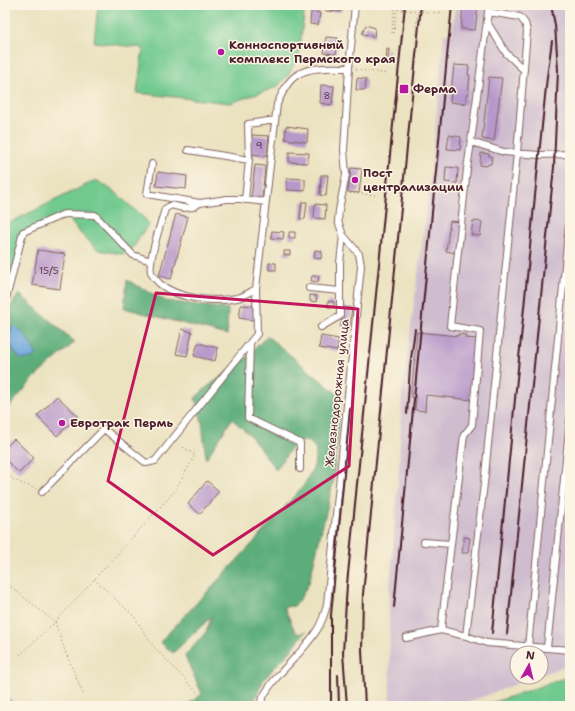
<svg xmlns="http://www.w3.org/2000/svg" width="575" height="711" viewBox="0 0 575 711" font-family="'Shantell Sans',sans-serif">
<rect width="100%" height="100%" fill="#fcf5e5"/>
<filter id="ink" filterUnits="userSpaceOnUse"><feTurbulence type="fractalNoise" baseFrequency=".025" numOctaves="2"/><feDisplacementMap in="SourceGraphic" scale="8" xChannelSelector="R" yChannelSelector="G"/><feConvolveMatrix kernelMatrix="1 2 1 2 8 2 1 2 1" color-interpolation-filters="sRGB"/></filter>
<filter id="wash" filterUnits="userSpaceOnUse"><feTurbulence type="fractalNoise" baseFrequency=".012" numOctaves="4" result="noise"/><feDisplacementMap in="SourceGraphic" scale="16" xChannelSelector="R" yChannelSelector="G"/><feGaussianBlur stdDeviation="0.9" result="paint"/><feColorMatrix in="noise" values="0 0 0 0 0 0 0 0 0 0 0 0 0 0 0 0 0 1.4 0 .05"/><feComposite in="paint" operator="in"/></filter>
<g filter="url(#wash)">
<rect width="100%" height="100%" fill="#ebe2c0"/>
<path fill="#cfbdcf" d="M455,5H570V664L541,675V653H517V677H535L458,706H390L389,602L399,468L402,395L431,175L444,35L446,33L452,34Z"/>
<path fill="#70c98f" stroke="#5d745d" d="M98,5H305L299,56L289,74L277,87L230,103L137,93L143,48L94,42Z
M96,180L115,192L149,223L133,248L123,254L98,250L80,233L67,217L59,221L44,225L26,235L5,313V225Z
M570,676V706H483Z"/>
<path fill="#5cad7a" stroke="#536652" d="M127,280L166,301L228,309L227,335L124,308Z
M19,294L75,342L34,378L5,412V314Z
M267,336L341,397L333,483L309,583L298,602L294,606L284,607L295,631L299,634L306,631L289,653L272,670L263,681L252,706H242L231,703L227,706H186L202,694L185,656L206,632L212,616L173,653L160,642L254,542L304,485L314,466L316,449L309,441H296L276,470L249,434L232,419L206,459L202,422L195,398L206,388L246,358Z"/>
<path fill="#6ba6db" stroke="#5a6283" d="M14,325L25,335L37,355L29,359H21C12,352 5,336 14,325Z"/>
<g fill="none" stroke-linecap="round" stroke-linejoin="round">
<path stroke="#6ba6db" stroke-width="11" d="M5,702L10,706"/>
</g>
<g id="blocks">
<path fill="#b798ca" d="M326,5H342L341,12L325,11Z
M463,5H478L475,30L461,29Z
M491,5H520V9L495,6V8L491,7Z
M311,11L320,13L318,25L310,24Z
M366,25L375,28L374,37H371V35L362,34Z
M326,37L338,38L336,54L324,53Z
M387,49H389L388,61H386Z
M454,65L469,66L468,75H470L468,95H466V104L450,102Z
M489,77L502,78L494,141L482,139Z
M357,78L366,79L365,90H356Z
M321,85L334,86L332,105L320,103Z
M286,126L308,129L307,142L285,139Z
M252,135L269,136L267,156L250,154Z
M449,135L461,137L460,150L447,149Z
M289,152L309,153L308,163L289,162Z
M481,153L489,154V156H492L491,164H488L487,166L480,165Z
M255,165L265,166L262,200L251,199Z
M446,167L458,168L457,183L445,182Z
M351,168L362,169L359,193L348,192Z
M158,172L187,176L186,189L156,186Z
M321,175H328L326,196L320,195Z
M287,178L305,179V191L287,190Z
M302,202H307L305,219H300Z
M315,204L326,205L325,219L314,218Z
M176,214L188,217L171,279L159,276Z
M450,221L461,222L456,253L446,251Z
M473,221L482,222L480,236L471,235Z
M272,231L284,232L283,239L271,238Z
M289,232H295V238H289Z
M38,250L65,254L60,289L32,285Z
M315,250L322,251L321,259L314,258Z
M284,251H290V255H284Z
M269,263H276V270H269Z
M312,276H319L318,282L311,281Z
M310,295L317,296L316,302L310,301Z
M328,301L334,302V307H328Z
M241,305L256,306L254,320L239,318Z
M343,307L352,308L349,328L341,327Z
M182,329L192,332L187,356L176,354Z
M417,332L458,336V334L466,335L465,338L478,339L472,400L426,395L425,411L415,410L416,398L411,397Z
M321,336L339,339L337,351L319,348Z
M198,343L218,348L215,361L194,356Z
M57,396L78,416L57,436L37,416Z
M14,439L34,458L19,473L5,459V448Z
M207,481L219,491L200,514L188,504Z
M464,537L470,538L468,553H462Z"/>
</g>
</g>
<g filter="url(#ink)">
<use href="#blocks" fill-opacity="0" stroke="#82635f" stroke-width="1"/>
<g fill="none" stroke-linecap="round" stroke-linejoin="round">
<g stroke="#82635f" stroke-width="8">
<path id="minor" d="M487,22L506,53L524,70
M471,142L504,152L539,155L570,154
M188,150L249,160
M152,164L147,194L200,203
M245,200L249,160L248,124L275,120
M309,288L340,291
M256,289C250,292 243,297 237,298C213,303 179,299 160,284C157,281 152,276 151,272C148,260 161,223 165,209L171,205L183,208L193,207L200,203L227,199H240L266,202
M5,303L23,232L64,214L95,215L133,255L151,261
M321,327L340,316V263L343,235
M250,343L248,418L300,443V469
M42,492L104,429L146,463L155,461L257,334L256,289L277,104C282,94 287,81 297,75C310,66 333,68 349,68
M424,542L451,544L464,435L472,425L480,331L450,326L467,169L471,142L489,5
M441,630L451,544
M466,636L487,643L570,650
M406,638L441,630L466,636L485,475L517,153L527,31L525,23L520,17L488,12
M528,647L570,214
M547,648L570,419
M259,706C271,675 300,658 317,630C322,622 325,613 327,604L361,266L359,254L343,235L338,221L339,210L346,175L344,150L349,68L355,5"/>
</g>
<path stroke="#82635f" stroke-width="1" stroke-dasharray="1 3" stroke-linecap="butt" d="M440,13L441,5
M392,33L394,9
M394,33L397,5
M415,34L418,11
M356,69L387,74
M350,193L375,195
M5,471L14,480L36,489
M94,579L134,616L153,646L197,692
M5,582L55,622L65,651L84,696
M20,655L55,622L174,492L195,455L178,444"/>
<use href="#minor" stroke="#fff" stroke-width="6"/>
<path stroke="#4a1f2b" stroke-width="2" d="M407,414L410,367L415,329
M394,607L452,5
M492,633L539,155L547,77L552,41
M507,634L554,167L558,70L555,25L551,5
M338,675L339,706
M331,706V615L350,409
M347,706L343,653L347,584L405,5
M365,706L362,650L363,594L421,5"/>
<path stroke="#82635f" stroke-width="1" stroke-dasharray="1 3" stroke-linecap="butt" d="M394,9L440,13"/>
</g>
</g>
<path fill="none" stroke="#c2185b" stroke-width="3" stroke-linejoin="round" d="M156,293L358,309L349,466L213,555L108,481Z"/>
<g fill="#b5179e" stroke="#fcf5e5" stroke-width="1.5">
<circle cx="221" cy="52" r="4"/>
<rect x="399" y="84" width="10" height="10" rx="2"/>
<circle cx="355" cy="180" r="4"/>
<circle cx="62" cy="423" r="4"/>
</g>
<g text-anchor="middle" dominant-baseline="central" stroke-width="3" stroke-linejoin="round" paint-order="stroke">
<g font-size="10" fill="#653d53">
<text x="327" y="95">8</text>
<text x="259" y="145">9</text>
<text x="49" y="270">15/5</text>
</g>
<g font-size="12" font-weight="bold" fill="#4a1f2b" stroke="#fcf5e5" text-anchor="start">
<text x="229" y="45">Конноспортивный<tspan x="229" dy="14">комплекс Пермского края</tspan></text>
<text x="413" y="89">Ферма</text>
<text x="363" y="173">Пост<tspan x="363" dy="14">централизации</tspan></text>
<text x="70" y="423">Евротрак Пермь</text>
</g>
<g font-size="12" fill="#4a1f2b" stroke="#fcf5e5">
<text transform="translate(337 393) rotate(-84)">Железнодорожная улица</text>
</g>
</g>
<rect width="575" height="711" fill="none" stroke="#fcf5e5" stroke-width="20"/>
<g transform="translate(529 665) rotate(8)"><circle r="19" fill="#fcf5e5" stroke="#b59f9b"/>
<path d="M0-3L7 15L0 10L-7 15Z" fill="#b5179e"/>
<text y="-6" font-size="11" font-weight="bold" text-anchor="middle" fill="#4a1f2b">N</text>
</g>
</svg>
